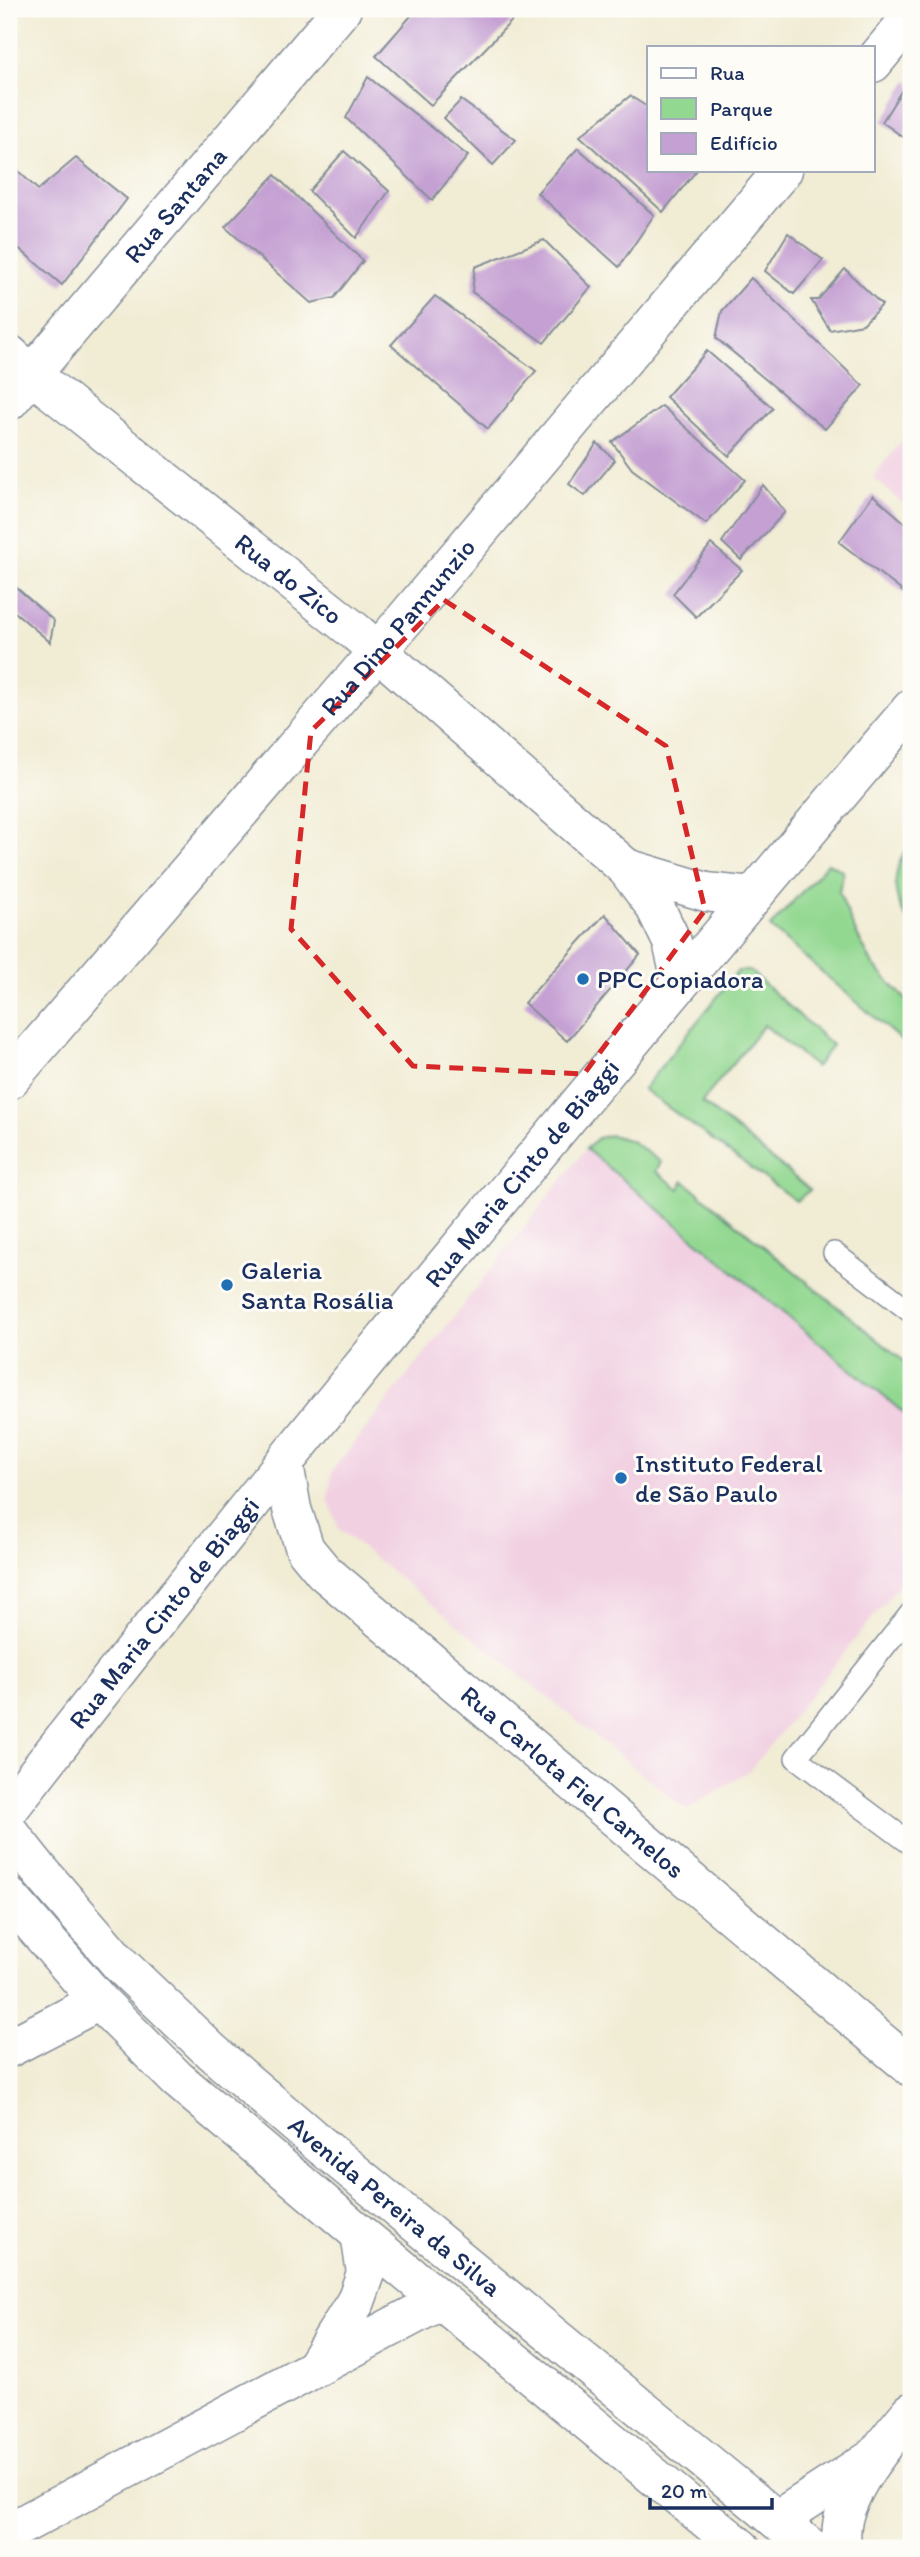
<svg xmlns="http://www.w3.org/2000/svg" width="920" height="2557" viewBox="0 0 920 2557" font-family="Itim,sans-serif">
<rect width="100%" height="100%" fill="#fdfcf7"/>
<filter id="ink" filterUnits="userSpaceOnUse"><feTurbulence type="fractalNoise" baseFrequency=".0143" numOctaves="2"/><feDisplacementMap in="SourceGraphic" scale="14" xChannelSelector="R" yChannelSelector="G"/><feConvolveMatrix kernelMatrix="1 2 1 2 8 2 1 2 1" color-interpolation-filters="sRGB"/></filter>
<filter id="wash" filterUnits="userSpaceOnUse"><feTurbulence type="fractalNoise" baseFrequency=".00686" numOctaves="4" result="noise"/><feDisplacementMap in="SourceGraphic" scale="28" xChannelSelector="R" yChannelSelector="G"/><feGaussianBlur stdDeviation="1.57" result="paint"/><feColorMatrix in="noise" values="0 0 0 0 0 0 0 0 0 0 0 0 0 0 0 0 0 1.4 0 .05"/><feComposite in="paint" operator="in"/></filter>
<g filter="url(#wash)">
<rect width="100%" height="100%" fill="#f1ecd4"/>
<path fill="#f1d0e2" d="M911,429V511L873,477Z
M586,1149L911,1419V1570L750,1770L687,1810L339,1529L328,1499L332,1471Z"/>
<path fill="#93d891" stroke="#578478" stroke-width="2" d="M911,841V925C889,895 892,870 911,841Z
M828,863L843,871L839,892L853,927L873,965L911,1005V1049L770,927Z
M738,971H750L832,1045L816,1067L764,1025L702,1102L810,1190L796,1201L643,1089Z
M611,1135L631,1141L661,1162L656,1171L679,1189L684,1181L911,1367V1419L586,1149L598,1138Z"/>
<g id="blocks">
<path fill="#c5a0d3" d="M417,9H523L431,105L376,56Z
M368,77L468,156L432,200L346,118Z
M908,80L911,83V128L903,137L882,122Z
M630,96L649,108V170H697L663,212L580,136Z
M461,100L516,140L493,165L444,118Z
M578,148L654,215L619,267L537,193Z
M344,151L389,191L356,238L309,191Z
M76,158L127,199L62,285L9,240V162L38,190Z
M275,175L363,261L334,298L311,303L225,227Z
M788,233L823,260L794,294L765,271Z
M544,240L591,287L544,343L472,292L475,267Z
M845,269L882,305L863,324L830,330L811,300H818Z
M751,278L863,386L825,429L716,338L722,311Z
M435,296L536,371L488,429L391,345Z
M707,351L773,408L729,456L666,397Z
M662,406L745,480L706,524L632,469L612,442Z
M597,443L615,460L585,496L569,484Z
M763,485L785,512L741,560L722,542Z
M873,495L911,528V598L839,542Z
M711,544L742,570L696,617L673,594Z
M17,588L54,621L50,642L9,607V592Z
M605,914L640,955L567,1041L524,1003Z"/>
</g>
</g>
<g filter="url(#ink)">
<use href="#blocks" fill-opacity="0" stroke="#868e99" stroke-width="2"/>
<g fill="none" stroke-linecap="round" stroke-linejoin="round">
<g stroke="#868e99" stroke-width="24">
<path id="service" d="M834,1253L911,1312
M911,1613L796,1758L911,1844"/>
</g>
<g stroke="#868e99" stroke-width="41">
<g id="minor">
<path d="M873,63L911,17"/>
<path id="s1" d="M9,354L32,375L357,633L626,868L654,905L672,942L681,981"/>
<path id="s2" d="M9,401L342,9"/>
<path d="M626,868L706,892L752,897"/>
<path id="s3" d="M9,1080L378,651L783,170"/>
<path id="s4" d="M284,1464L292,1509L305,1549L324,1572L911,2067"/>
<path d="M9,2048L99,2001"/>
<path d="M315,2367L356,2301L366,2273L360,2234"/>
<path d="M777,2520L869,2460"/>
<path d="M9,2532L440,2301"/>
<path d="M843,2548C831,2504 885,2443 911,2412"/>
</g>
</g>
<g stroke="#868e99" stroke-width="41">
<g id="secondary">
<path id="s5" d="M9,1809C300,1434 605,1071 911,709"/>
<path id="s6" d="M9,1832L40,1871L121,1965L212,2052L318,2143L811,2548"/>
<path d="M9,1897L99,2001L177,2079L360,2234L741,2548"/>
</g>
</g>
<use href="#service" stroke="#fff" stroke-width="21"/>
<use href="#minor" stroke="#fff" stroke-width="38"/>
<use href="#secondary" stroke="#fff" stroke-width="38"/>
</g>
</g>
<path fill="none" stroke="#d62828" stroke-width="5" stroke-dasharray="14 9" stroke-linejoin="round" d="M444,600L666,746L705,910L584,1074L413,1066L291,929L311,731Z"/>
<g fill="#1f6fb2" stroke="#fdfcf7" stroke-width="2.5">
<circle cx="583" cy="979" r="7"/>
<circle cx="227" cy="1285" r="7"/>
<circle cx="621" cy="1478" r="7"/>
</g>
<g text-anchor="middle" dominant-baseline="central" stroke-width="6" stroke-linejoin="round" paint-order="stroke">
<g font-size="26" fill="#1b2f5e" stroke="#fdfcf7">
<text stroke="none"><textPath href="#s2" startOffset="257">Rua Santana</textPath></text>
<text stroke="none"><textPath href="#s1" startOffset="359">Rua do Zico</textPath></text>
<text stroke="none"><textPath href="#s3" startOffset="597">Rua Dino Pannunzio</textPath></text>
<text stroke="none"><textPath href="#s5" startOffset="817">Rua Maria Cinto de Biaggi</textPath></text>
<text stroke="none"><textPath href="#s5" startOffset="250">Rua Maria Cinto de Biaggi</textPath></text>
<text stroke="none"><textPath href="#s4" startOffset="443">Rua Carlota Fiel Carnelos</textPath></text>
<text stroke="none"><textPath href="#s6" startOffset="539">Avenida Pereira da Silva</textPath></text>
</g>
<g font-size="26" fill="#1b2f5e" stroke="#fdfcf7" text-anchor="start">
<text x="597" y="979">PPC Copiadora</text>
<text x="241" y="1270">Galeria<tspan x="241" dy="30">Santa Rosália</tspan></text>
<text x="635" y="1463">Instituto Federal<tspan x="635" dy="30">de São Paulo</tspan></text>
</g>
</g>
<rect width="920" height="2557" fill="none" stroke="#fdfcf7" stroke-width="35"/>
<rect x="647" y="46" width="228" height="126" fill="#fdfcf7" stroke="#a3aaba" stroke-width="2"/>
<rect x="661" y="68" width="35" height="10" fill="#ffffff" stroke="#a3aaba" stroke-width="2"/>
<text x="710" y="80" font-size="21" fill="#1b2f5e">Rua</text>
<rect x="661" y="98" width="35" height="21" fill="#93d891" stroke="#a3aaba" stroke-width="2"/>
<text x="710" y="116" font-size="21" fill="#1b2f5e">Parque</text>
<rect x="661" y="133" width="35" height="21" fill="#c5a0d3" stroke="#a3aaba" stroke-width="2"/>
<text x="710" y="150" font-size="21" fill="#1b2f5e">Edifício</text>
<path d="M650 2498v10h122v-10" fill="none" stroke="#1b2f5e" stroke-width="3.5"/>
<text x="661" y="2498" font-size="21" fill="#1b2f5e" stroke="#fdfcf7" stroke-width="5" paint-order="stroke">20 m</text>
</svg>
